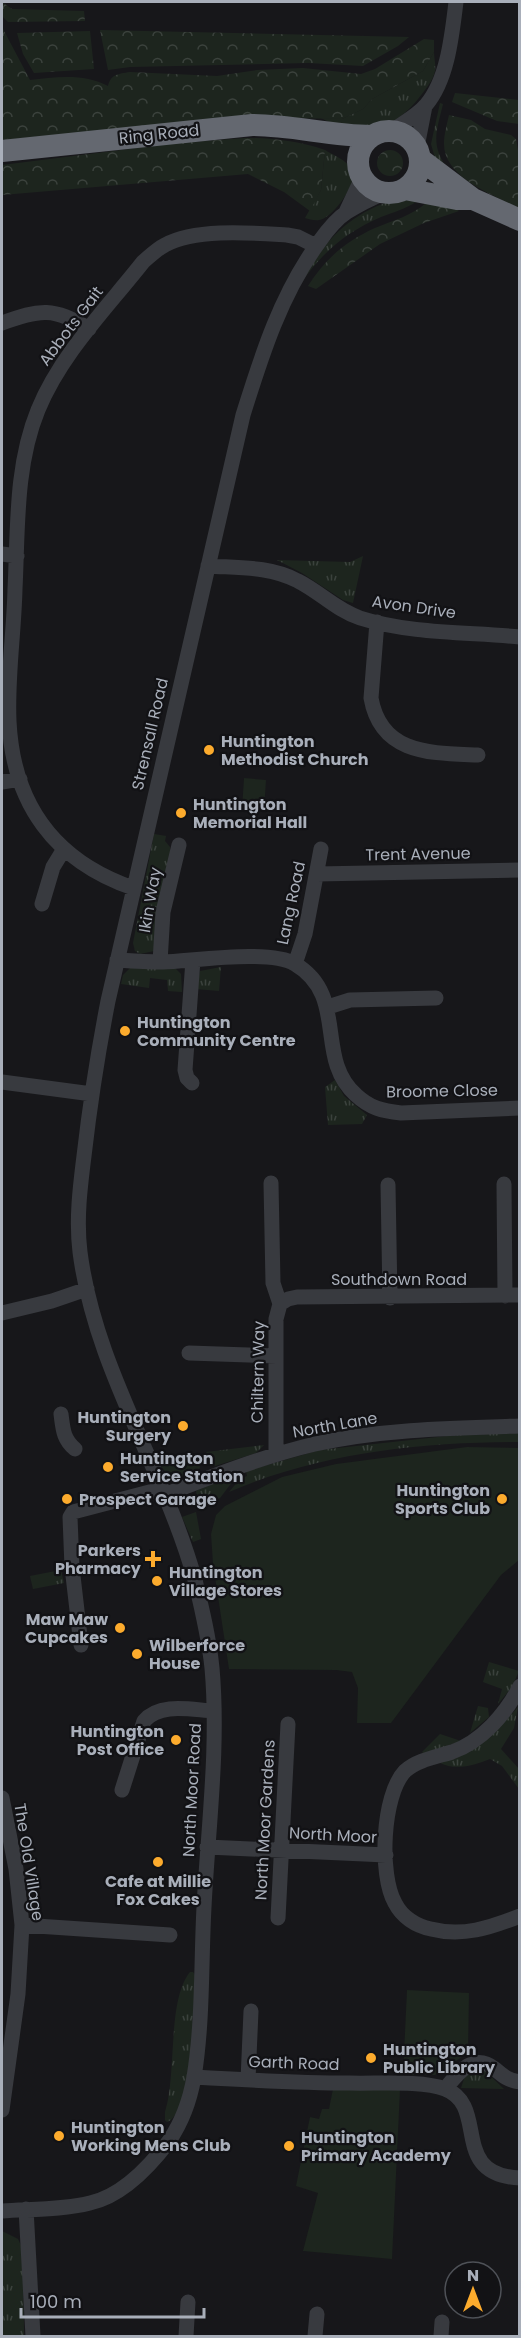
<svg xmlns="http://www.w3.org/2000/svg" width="521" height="2338" viewBox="0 0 521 2338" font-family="Poppins,sans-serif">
<defs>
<pattern id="grass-tufts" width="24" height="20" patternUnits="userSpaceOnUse" patternTransform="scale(1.5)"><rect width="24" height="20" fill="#1d251e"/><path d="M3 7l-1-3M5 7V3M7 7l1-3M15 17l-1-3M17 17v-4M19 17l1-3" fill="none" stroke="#3b423d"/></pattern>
<pattern id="forest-crowns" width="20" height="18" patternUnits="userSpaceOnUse" patternTransform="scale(1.5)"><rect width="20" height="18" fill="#1d251e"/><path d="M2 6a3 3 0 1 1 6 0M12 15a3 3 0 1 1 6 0" fill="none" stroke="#3b423d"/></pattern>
</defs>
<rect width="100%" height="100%" fill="#17171a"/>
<path fill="url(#grass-tufts)" d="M434,52C434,58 436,65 435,71C433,81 424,91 418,99C391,133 357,138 321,118L342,119L363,109L372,99L423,71Z
M440,103L443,104C436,133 430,145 449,171L435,158L431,144Z
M325,150C333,155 346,160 352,169C360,181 332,219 319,220C315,221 309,219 305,218L321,190Z
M404,197L416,202C405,209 394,212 381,217C348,231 322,252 302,282C325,237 354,210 404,197Z
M363,556L353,603L343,600L302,573L277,560L350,562Z
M154,834L166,836L165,841L170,847V856L154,951L140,954L135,951L133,943Z
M132,966H173L181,974L182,992L168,991L167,980L150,978L149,988L121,984L123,975Z
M221,967L219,991L196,989L200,971Z
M335,1080L344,1096L367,1115L362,1124L328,1125L325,1087Z
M519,1433V1442C422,1442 319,1453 229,1492L240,1479L247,1476L246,1471L320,1450L456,1435Z
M264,1445L256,1453L215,1466L209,1462L206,1452Z
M195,1454L200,1467L198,1472C181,1479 164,1479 158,1459Z
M239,1473L220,1498L199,1507L196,1491Z
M196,1512L201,1539L193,1542L182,1517Z
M61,1570L64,1583L33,1589L30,1576Z
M489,1662L519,1671L512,1687L498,1704L502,1689L483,1682Z
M478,1706L488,1708L489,1717L470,1733Z
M518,1707L514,1728L501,1749L519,1769V1789L502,1766L490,1759C474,1765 457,1771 440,1763C474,1749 494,1734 518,1707Z
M440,1734L461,1741L424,1754L422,1752Z
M190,1972H193L195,1975C194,2000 192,2115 167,2122L165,2120V2112C177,2075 167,2000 190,1972Z
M475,2070L486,2072L504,2089L461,2088L465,2076Z
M2,2231L18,2239L23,2250L24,2336H2Z"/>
<path fill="url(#forest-crowns)" d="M2,2L12,9L84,11L85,21L8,22L2,16Z
M2,27L30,80C56,77 84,73 108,86C111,74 118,74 130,72L217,76L257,70L303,68L361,74L375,69L424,39L434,40V52L423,71L372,99L363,109L342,119L246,117L2,140Z
M100,30L409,37L398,46L363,66L308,63L130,67L108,70Z
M90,31L94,69L34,73L23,54L17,33Z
M455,93L519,100V124L497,121L452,102Z
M449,115L471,120L485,129L511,135L516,139L519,156V208C494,195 444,178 444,144C444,134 447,124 449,115Z
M245,138C274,138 298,141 325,150L321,190L310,211L284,192L248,174L2,195V165L177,143Z
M377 163a13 13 0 1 1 26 0a13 13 0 1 1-26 0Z
M426,203L450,205L459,211L424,223L380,244L316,289L308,286C325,259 346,241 375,228C394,220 411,216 426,203Z"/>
<path fill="#1d251e" d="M244,778L266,780L264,811L242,809Z
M467,1447L519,1448V1560L501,1575L391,1723H357L358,1688L352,1672L336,1670L229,1669L213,1564L211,1534L216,1515L225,1506L282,1477L336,1464Z
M407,1990L469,1993L468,2053L435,2075H403Z
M333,2089L400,2090L392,2259L303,2251L318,2193L296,2186L310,2117L319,2119L322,2109H329Z"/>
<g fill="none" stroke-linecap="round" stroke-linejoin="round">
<path stroke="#383a3f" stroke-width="15" d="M392,131C403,123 418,115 426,105C448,79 452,34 456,2
M417,147L425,106
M346,212L362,178
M2,323C39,309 55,307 89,329
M2,554L17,556
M208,566C238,568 270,566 298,581C320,592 336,610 360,618C410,634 468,632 520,637
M377,622L371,698C381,755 432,753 478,755
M2,782L20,779
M317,874L520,870
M133,888C55,861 13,804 9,721C7,677 14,633 15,589C18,530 15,466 38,410C61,354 106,309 143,262C150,256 157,249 165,245C196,228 253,233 287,235L298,237L316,246
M42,904L53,867L64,849
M117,960C132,961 148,962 163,962C193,961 270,949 295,964C349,996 314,1058 356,1095C370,1108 382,1111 401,1113L520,1108
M160,962L163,912L179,845
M295,964L305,934L321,849
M328,1007L350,1000L436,998
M2,1082L92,1094
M192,1083L187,1078L185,1070L193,960
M271,1183L273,1283L280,1304L276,1319V1454
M504,1184L505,1296
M388,1185L390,1298
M280,1304L288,1299L297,1297L520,1295
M2,1313L52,1301L87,1289
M189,1353L276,1356
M61,1414C63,1429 63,1439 75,1449
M164,1495C213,1476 264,1456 315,1444C382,1429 452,1428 520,1426
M81,1645L72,1567L70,1517L73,1512L161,1489
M520,1686C506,1714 481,1742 452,1752C436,1757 417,1760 405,1771C382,1795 379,1875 395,1903C402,1917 416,1926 431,1929C462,1937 490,1928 520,1916
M122,1790L144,1721C160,1702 192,1710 214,1711
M2,1798L16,1869L22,1925L18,1994L2,2110
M207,1847L386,1855
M278,1918L288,1724
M22,1925L170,1935
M194,2077C246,2080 298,2083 349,2083C375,2084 422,2080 445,2089C490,2106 448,2175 520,2178
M248,2080L251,2011
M445,2089C458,2073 473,2052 495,2069C503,2076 509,2081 520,2082
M26,2209L33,2336
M2,2211C30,2209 62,2210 90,2203C122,2196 150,2166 169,2141C182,2122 190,2100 194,2077C203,2022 201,1963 204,1907C208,1828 219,1747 212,1668C209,1638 202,1609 195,1580C164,1468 95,1369 80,1252C76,1220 80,1188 84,1156C90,1104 98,1052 108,1001L243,415C262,354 281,294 319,242C326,232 336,219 347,212C358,205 372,198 384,193
M186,2336L188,2302
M315,2336L317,2314
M441,2336L442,2322"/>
<path stroke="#646870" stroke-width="22" d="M358 162a31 31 0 1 1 62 0a31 31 0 1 1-62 0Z
M2,151L252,125C292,125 331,136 371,136
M420,159L473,199L520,220
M405,189L457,199H472"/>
</g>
<g fill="#fcab2d" stroke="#121215" stroke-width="2">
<circle cx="209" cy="750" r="6"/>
<circle cx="181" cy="813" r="6"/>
<circle cx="125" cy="1031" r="6"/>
<circle cx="183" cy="1426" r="6"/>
<circle cx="108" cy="1467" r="6"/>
<circle cx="67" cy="1499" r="6"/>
<circle cx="502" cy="1499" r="6"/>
<path d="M150 1550h6v6h6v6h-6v6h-6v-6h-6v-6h6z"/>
<circle cx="157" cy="1581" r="6"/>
<circle cx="120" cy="1628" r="6"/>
<circle cx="137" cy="1654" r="6"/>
<circle cx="176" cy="1740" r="6"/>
<circle cx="158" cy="1862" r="6"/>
<circle cx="371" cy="2058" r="6"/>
<circle cx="59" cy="2136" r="6"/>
<circle cx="289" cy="2146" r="6"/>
</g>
<g text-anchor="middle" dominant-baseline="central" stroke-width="4.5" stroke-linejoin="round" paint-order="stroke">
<g font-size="16" fill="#a9afba" stroke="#121215">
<text transform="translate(159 134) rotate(-6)">Ring Road</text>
<text transform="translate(71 326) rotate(-53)">Abbots Gait</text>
<text transform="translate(414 607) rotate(8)">Avon Drive</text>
<text transform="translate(150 734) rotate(-77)">Strensall Road</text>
<text transform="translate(418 854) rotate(-1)">Trent Avenue</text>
<text transform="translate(150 900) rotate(-80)">Ikin Way</text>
<text transform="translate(291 903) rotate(-78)">Lang Road</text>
<text transform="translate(442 1091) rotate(-1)">Broome Close</text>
<text x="399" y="1279">Southdown Road</text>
<text transform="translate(258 1372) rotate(-89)">Chiltern Way</text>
<text transform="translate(335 1425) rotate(-10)">North Lane</text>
<text transform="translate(192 1790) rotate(-87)">North Moor Road</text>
<text transform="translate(265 1820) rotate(-87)">North Moor Gardens</text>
<text transform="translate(333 1835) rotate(3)">North Moor</text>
<text transform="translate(29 1862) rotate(81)">The Old Village</text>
<text transform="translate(294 2063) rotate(2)">Garth Road</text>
</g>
<g font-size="16" font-weight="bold" fill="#a9afba" stroke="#121215" text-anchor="start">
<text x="221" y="741">Huntington<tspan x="221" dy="18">Methodist Church</tspan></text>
<text x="193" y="804">Huntington<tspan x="193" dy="18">Memorial Hall</tspan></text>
<text x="137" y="1022">Huntington<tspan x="137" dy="18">Community Centre</tspan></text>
<text x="171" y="1417" text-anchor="end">Huntington<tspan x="171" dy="18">Surgery</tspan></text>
<text x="120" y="1458">Huntington<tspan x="120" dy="18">Service Station</tspan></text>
<text x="490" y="1490" text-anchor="end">Huntington<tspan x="490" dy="18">Sports Club</tspan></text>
<text x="79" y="1499">Prospect Garage</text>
<text x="141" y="1550" text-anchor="end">Parkers<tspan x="141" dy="18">Pharmacy</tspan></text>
<text x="169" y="1572">Huntington<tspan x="169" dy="18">Village Stores</tspan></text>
<text x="108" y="1619" text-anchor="end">Maw Maw<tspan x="108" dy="18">Cupcakes</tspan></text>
<text x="149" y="1645">Wilberforce<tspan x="149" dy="18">House</tspan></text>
<text x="164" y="1731" text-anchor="end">Huntington<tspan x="164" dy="18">Post Office</tspan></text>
<text x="158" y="1881" text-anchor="middle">Cafe at Millie<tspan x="158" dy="18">Fox Cakes</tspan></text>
<text x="383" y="2049">Huntington<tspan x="383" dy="18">Public Library</tspan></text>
<text x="71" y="2127">Huntington<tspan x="71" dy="18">Working Mens Club</tspan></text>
<text x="301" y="2137">Huntington<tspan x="301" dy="18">Primary Academy</tspan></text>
</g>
</g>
<rect width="521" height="2338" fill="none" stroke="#a9afba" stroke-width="6"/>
<g transform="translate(473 2290)"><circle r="28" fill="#121215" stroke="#4e5157" stroke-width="1.5"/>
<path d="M0-4.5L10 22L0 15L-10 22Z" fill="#fcab2d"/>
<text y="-9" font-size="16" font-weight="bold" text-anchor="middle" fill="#a9afba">N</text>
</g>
<path d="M21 2308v9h183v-9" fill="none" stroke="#a9afba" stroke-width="3"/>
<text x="30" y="2308" font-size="18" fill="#a9afba" stroke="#121215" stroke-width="4.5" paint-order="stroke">100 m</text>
</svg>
